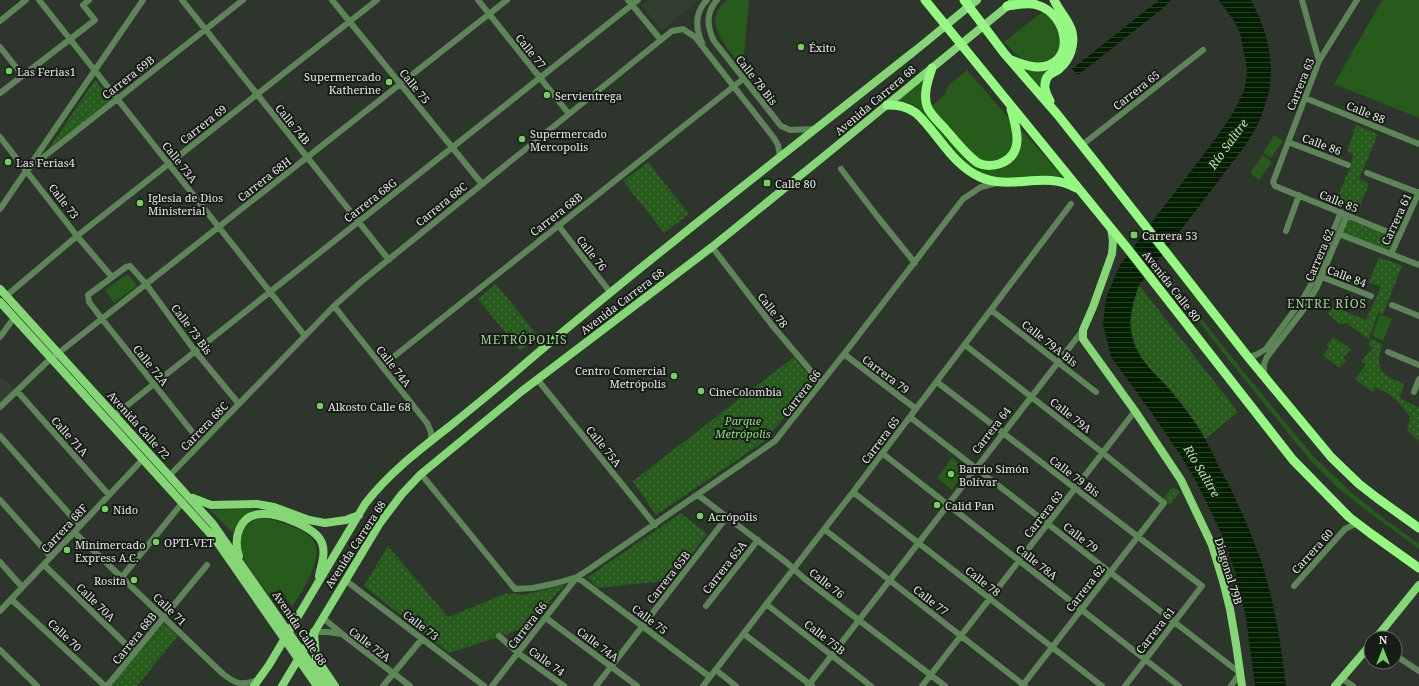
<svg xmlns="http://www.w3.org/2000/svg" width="1419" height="686" viewBox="0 0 1419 686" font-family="'Noto Serif',serif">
<defs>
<pattern id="park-dots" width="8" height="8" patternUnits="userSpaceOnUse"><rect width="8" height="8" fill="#265b1c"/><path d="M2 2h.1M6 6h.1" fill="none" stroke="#45733d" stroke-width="1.8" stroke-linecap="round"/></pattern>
<pattern id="water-rules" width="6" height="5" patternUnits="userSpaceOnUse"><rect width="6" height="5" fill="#022000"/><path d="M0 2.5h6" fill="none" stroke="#274025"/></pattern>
</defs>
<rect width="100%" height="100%" fill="#2d352c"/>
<path fill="#333f30" d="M648,0H699L662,30L641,5Z
M0,377L15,388L0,403Z"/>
<path fill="#265b1c" d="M728,0H749L744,56L742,61H737C723,42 701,19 728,0Z
M1382,0H1419V118L1334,84Z
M1041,13L1049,15L1061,34C1060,39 1061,47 1058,52C1057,56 1052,59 1049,60C1027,69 1018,56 1004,42Z
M1023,66L1052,67L1048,70L1041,90Z
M967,70L1012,122C1014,131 1015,147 1008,154C1003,159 994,163 986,162C975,161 938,117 931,106L943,97L950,84Z
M926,77L924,109L989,170C1015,170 1015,149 1021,129L1063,177C1044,174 1024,179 1005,178C998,177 989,177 983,175C962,169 934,123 917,107L912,104L898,100Z
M1274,135L1283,141L1271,158L1263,153Z
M1263,155L1272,162L1259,180L1250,173Z
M1151,255L1243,371L1314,457L1352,493L1386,520L1419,544V549L1363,508L1338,488L1311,461L1236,369L1148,258Z
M128,274L137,286L114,303L105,290Z
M1380,314L1392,319L1383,341L1372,336Z
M952,458L965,469L952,490L937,478Z
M236,509L269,510C251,511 241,517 233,533L210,510Z
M263,517C274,520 304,529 311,537C327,556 303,589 292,607L280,589L269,595C258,579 230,550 243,530C248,523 254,519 263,517Z"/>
<path fill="url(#park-dots)" d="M95,80L112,100L48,150Z
M1356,125L1378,134L1359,179L1369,184L1358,211L1335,203L1351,165L1353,154L1347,151Z
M648,162L689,214L664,233L623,181Z
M1347,219L1395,237L1389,250L1342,233Z
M1379,257L1402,266L1383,314L1378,313L1369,339L1346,323L1340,324L1328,314L1332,306L1366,320L1381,287L1369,282Z
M496,284L538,336L520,351L478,299Z
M1139,285L1238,412L1205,439C1195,421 1182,404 1169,389C1151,369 1138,361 1132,333C1130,328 1129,321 1130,315C1131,305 1136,295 1139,285Z
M1333,337L1351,349L1343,358L1346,361L1339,368L1323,355L1329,347L1327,345Z
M1371,339L1382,344C1382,349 1379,354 1379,359C1378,375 1393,379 1404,384L1400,398L1419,408V441L1407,430L1410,417C1401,404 1391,393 1376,387L1372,392L1355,379L1366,365L1361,361L1373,348L1368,344Z
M794,357L815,383L762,443L656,515L633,481Z
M1173,487L1180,492L1170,505L1163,499Z
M681,513L707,534L672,580L597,588L588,577Z
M388,546L448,617L507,593L524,595L564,585L528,627L449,653L364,586Z
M164,623L178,636L137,686H109Z"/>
<path fill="url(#water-rules)" d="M1159,0H1171L1162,9L1078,75L1072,69Z
M1219,0H1251C1279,53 1278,96 1245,146L1139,285C1132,306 1126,325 1135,347C1143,364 1157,375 1169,389C1179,401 1190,414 1198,427C1206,439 1212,452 1218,465C1236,497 1250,530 1262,564C1275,604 1281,645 1286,686H1255L1246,617L1236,575L1223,537L1197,483L1179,453L1149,409L1111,357L1103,324L1106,298L1120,265L1155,218L1214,141L1233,113L1244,91L1246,81L1247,70L1243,47L1240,33L1234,21Z"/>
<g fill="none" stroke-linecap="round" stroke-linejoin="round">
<path stroke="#5e8557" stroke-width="6" d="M39,0L305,336
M182,0L389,260
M332,0L482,184
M478,0L569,114
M628,0L661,40
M717,0C706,12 707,27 714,41L781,126L790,130L814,129
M1302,0L1319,61
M1357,0L1319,61L1273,182L1275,186L1398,236
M0,21L26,0
M702,43C695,27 695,12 707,0
M0,47L23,76
M0,93L95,20L83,5L89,0
M1305,98L1419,144
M0,137L77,236L112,277
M1288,142L1348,165
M1082,145L1203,50
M841,169L877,216L915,263
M27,170L243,0
M1367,173L1419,193
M0,209L143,0
M558,225L610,292
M1286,231L1299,195
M1339,234L1419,265
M712,247L772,325L821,383
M1391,254L1419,192
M1319,276L1371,296
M6,296L77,236L377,0
M1392,305L1419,316
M334,306L427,423L431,432V440
M991,310L1096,392
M0,337L14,318
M965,345L1103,453L1164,503L1022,686
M1388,352L1419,365
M844,354L916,409
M1248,357L1256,355L1266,349L1304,297L1313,281L1341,212
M382,366L743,79
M1264,377V364L1267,357L1304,309L1317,287L1347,215
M537,379L655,525
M937,382L1202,586L1125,686
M17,391L109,495
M1414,392L1419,379
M0,407L47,362L507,0
M115,415L638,0
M910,417L1240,673L1231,686
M0,436L80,526
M201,443L102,319L89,302L88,295L126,267L130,266L146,284L195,351L239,404
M882,453L1179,686
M421,474L515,589L533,588L557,583L577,577L588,570L775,441L844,354L963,199L981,187L996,183
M170,475L334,306L362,281L672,31L683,29L695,37L774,138L778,145L780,156
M853,492L1102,686
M698,495L786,562L805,579L945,686
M0,500L51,557
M824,529L1025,686
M74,532L222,673C235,684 241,686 258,680
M0,562L22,587
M44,565L135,653
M122,577L183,502
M345,580L484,686
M1294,586L1345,529L1357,523
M11,599L105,686
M766,604L871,686
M706,606L758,540
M0,611L143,459
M323,618L341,633
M546,618L637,686
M314,632H328L342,634L410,686
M744,634L812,686
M499,636L518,653L564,686
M0,650L37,686
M1395,655L1419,671
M716,670L736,686
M1341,678L1353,686
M107,686L207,565
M383,686L422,639
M492,686L577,577L710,677
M596,686L727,517
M703,686L853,492L1071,204
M808,686L1083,330
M922,686L1135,411"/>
<path stroke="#85d776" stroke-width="8" d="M1111,228L1113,241L1112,254L1093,307L1083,330V339L1135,411L1181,480L1212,545L1223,581L1230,609L1236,644L1242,686
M0,289L213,524L326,686
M0,302L215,539L317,686
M193,498L211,505L257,504L274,507L309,520L325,523L346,520L359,515
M239,556C233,538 239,516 260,514C276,512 316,527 322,543C326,554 321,565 319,576
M314,632L316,658L335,686
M1376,638L1419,585
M254,686L269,665L365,504C389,473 419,450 450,426C476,405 502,384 527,362C652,256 783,155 912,53C934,36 955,17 977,0
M282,686L380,523L402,494L421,474L522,391L712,247L828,153L1015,0
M1335,686L1371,644"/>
<path stroke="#94f881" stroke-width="9" d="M925,0L1128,249L1293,460L1349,517L1370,533L1419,568
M964,0L1004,53L1057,114L1100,168L1248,357L1331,457L1359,484L1377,498L1419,528
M1007,6C1017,5 1028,2 1037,5C1069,14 1077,66 1038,67C1029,67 1020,63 1011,60
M932,68C928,80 923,94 927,106C930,115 940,123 946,130C955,140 966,155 978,163C984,166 992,166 999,164C1025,155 1017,129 1011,109
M1050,101C1045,93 1042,82 1049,75C1052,73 1057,71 1060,68C1070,59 1075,45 1072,32C1069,20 1059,11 1054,0
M887,105C898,105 906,106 916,113C938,133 952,165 980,177C1011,191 1046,170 1076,188"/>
</g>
<g fill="#71d35e" stroke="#181c17" stroke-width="1.5">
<circle cx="801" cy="47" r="4"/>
<circle cx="9" cy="71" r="4"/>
<circle cx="389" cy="82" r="4"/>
<circle cx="547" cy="95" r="4"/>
<circle cx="522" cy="139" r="4"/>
<circle cx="8" cy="162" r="4"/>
<rect x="763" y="179" width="8" height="8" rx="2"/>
<circle cx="140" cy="203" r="4"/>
<rect x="1130" y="231" width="8" height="8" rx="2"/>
<circle cx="674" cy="376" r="4"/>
<circle cx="701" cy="391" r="4"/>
<circle cx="320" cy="406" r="4"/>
<circle cx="951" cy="474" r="4"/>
<circle cx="937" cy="505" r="4"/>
<circle cx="105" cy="509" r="4"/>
<circle cx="700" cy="516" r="4"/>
<circle cx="156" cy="542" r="4"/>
<circle cx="67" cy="550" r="4"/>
<circle cx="134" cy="580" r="4"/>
</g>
<g text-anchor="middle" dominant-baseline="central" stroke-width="4" stroke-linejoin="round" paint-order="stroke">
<g font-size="11" fill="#e3e8e2" stroke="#181c17" text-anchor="start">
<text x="809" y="47">Éxito</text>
<text x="17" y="71">Las Ferias1</text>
<text x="381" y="76" text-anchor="end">Supermercado<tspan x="381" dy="13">Katherine</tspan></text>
<text x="555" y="95">Servientrega</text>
<text x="530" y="133">Supermercado<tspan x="530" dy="13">Mercopolis</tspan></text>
<text x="16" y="162">Las Ferias4</text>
<text x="775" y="183">Calle 80</text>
<text x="148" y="197">Iglesia de Dios<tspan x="148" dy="13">Ministerial</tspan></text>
<text x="1142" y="235">Carrera 53</text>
<text x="666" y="370" text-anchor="end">Centro Comercial<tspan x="666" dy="13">Metrópolis</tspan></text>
<text x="709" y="391">CineColombia</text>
<text x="328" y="406">Alkosto Calle 68</text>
<text x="959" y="468">Barrio Simón<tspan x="959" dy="13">Bolívar</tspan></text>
<text x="945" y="505">Calid Pan</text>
<text x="113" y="509">Nido</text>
<text x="708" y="516">Acrópolis</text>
<text x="164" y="542">OPTI-VET</text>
<text x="75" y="544">Minimercado<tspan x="75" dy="13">Express A.C.</tspan></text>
<text x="126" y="580" text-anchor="end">Rosita</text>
</g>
<g font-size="11" fill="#e3e8e2" stroke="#181c17">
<text transform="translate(531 51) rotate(51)">Calle 77</text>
<text transform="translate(128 77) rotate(-38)">Carrera 69B</text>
<text transform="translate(757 80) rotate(52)">Calle 78 Bis</text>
<text transform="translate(1300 84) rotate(-68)">Carrera 63</text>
<text transform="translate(415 86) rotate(51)">Calle 75</text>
<text transform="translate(1136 90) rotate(-38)">Carrera 65</text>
<text transform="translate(875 100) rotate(-40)">Avenida Carrera 68</text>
<text transform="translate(1366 112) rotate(22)">Calle 88</text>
<text transform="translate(203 124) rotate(-38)">Carrera 69</text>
<text transform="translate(293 124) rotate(51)">Calle 74B</text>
<text transform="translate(1322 144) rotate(21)">Calle 86</text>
<text transform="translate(180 162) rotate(52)">Calle 73A</text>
<text transform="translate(264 179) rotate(-38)">Carrera 68H</text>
<text transform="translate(370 200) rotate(-38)">Carrera 68G</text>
<text transform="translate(64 201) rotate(52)">Calle 73</text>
<text transform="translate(1339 201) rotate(22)">Calle 85</text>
<text transform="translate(441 204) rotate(-39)">Carrera 68C</text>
<text transform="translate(556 214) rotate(-38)">Carrera 68B</text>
<text transform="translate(1396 219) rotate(-65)">Carrera 61</text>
<text transform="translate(592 253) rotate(52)">Calle 76</text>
<text transform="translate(1319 255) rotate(-67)">Carrera 62</text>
<text transform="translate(1347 276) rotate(21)">Calle 84</text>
<text transform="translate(1172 286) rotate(52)">Avenida Calle 80</text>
<text transform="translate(622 301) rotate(-37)">Avenida Carrera 68</text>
<text transform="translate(773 310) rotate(52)">Calle 78</text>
<text transform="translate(192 329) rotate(53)">Calle 73 Bis</text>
<text transform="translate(1050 343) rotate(38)">Calle 79A Bis</text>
<text transform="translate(151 365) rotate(51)">Calle 72A</text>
<text transform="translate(394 366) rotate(52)">Calle 74A</text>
<text transform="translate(886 374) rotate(37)">Carrera 79</text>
<text transform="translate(801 393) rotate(-52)">Carrera 66</text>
<text transform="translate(1071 415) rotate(38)">Calle 79A</text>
<text transform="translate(139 425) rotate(48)">Avenida Calle 72</text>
<text transform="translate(204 426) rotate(-46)">Carrera 68C</text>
<text transform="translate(991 430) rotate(-52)">Carrera 64</text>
<text transform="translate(70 436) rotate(48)">Calle 71A</text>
<text transform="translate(880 440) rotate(-53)">Carrera 65</text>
<text transform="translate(604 446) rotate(51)">Calle 75A</text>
<text transform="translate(1075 476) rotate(37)">Calle 79 Bis</text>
<text transform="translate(1043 514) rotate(-52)">Carrera 63</text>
<text transform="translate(64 528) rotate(-47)">Carrera 68F</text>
<text transform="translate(1081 537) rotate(38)">Calle 79</text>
<text transform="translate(355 544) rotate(-57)">Avenida Carrera 68</text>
<text transform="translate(1312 551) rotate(-48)">Carrera 60</text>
<text transform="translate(1037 562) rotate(38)">Calle 78A</text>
<text transform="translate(724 567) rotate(-52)">Carrera 65A</text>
<text transform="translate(1229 571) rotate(73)">Diagonal 79B</text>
<text transform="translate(668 577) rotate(-52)">Carrera 65B</text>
<text transform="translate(983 581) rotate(38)">Calle 78</text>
<text transform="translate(827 583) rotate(38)">Calle 76</text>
<text transform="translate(1085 588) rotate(-52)">Carrera 62</text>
<text transform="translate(931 600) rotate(38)">Calle 77</text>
<text transform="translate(96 602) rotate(44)">Calle 70A</text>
<text transform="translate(170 609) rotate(44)">Calle 71</text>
<text transform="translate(650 619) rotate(37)">Calle 75</text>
<text transform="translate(421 625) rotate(37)">Calle 73</text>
<text transform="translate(527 625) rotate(-52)">Carrera 66</text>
<text transform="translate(300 628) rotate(56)">Avenida Calle 68</text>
<text transform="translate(1155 630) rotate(-52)">Carrera 61</text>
<text transform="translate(65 635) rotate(43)">Calle 70</text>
<text transform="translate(825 637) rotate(38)">Calle 75B</text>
<text transform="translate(134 638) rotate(-51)">Carrera 68B</text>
<text transform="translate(370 644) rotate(37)">Calle 72A</text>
<text transform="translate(598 644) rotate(37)">Calle 74A</text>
<text transform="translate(547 661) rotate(36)">Calle 74</text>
</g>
<g font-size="11" font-style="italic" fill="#8ede7e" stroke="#181c17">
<text x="743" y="420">Parque<tspan x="743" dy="13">Metrópolis</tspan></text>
</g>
<g font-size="12" font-style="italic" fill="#a1f392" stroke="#181c17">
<text transform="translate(1228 144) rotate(-54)">Río Salitre</text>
<text transform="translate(1202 471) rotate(59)">Río Salitre</text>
</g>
<g font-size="12" letter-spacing="1" fill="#9ed194" stroke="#181c17">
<text x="1327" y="303">ENTRE RÍOS</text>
<text x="524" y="339">METRÓPOLIS</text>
</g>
</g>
<g transform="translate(1383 650)"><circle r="19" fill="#181c17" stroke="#696e68"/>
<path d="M0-3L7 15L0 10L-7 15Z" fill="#71d35e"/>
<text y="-6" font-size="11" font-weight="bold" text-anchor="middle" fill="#e3e8e2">N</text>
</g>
</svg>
